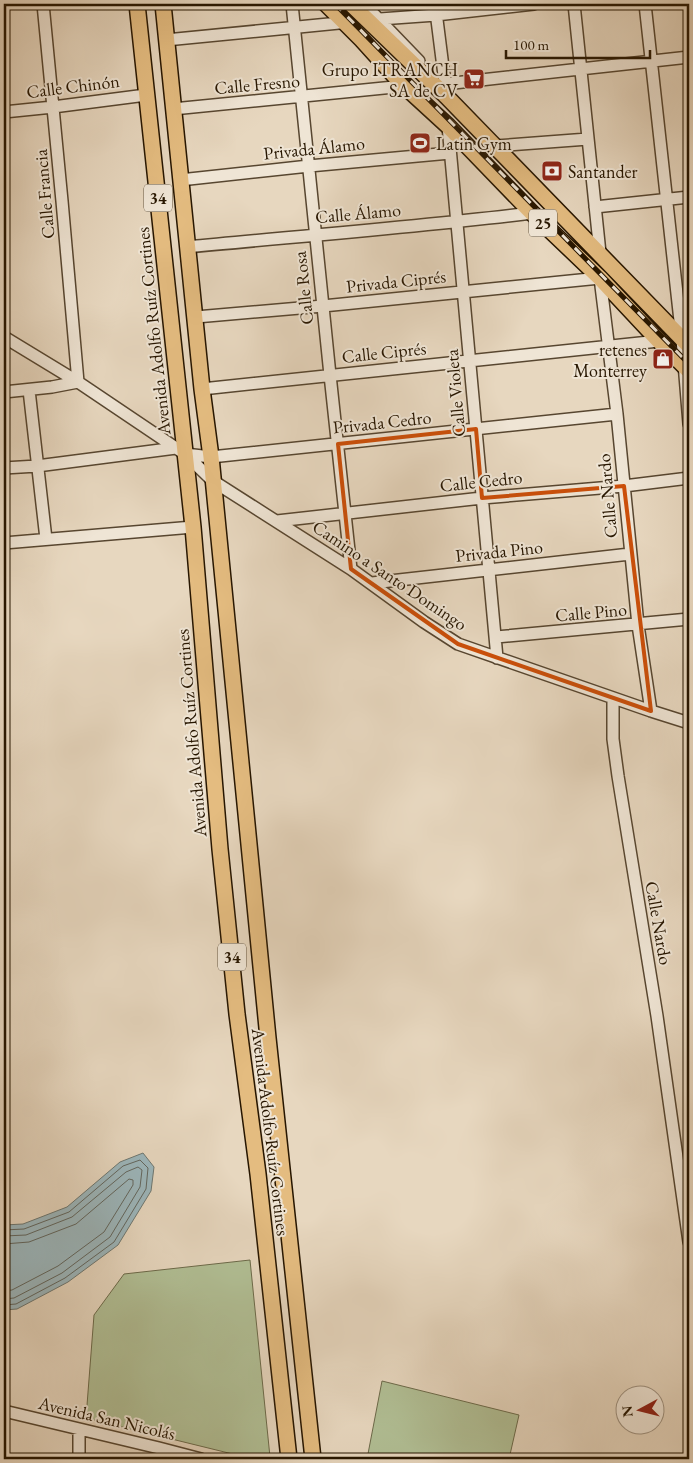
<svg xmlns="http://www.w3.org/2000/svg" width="693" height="1463" viewBox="0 0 693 1463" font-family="'EB Garamond',serif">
<rect width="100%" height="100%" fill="#e7d7bf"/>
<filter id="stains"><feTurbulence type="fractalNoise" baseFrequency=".004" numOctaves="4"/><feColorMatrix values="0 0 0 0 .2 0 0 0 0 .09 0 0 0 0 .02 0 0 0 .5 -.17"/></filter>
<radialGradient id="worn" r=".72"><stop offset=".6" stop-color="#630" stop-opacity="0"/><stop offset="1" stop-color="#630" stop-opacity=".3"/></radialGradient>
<path fill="#b1bf95" stroke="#6c6a4a" d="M250,1260L270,1457L268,1459H253L86,1418L94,1315L124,1274Z
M382,1381L519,1415L509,1459H367Z"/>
<path fill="#9cb7bd" stroke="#6d7771" d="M143,1153L154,1167L151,1191L118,1245L68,1282L17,1309L4,1310V1225L23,1224L67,1207L120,1162Z"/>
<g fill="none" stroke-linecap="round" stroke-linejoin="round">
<path stroke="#62665e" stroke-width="1" d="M4,1230L24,1229L69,1212L123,1166L140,1160L148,1168L146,1189L114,1242L65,1278L16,1304L4,1305
M4,1236L26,1235L72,1217L126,1172L138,1167L142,1170L140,1187L110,1237L62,1273L14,1298L4,1299
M4,1244L29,1242L76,1224L129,1179L133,1180V1185L104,1232L58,1266L12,1290L4,1291"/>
<g stroke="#574630" stroke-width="14">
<path id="minor" d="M292,4L330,375L351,569
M364,4L419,61
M435,4L446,91
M574,4L600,253
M645,4L682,339L689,424
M380,19L436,15L534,4
M166,40L339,23
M445,84L689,57
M173,109L404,86
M4,112L53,107L146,95
M448,126L497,658
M496,146L588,139
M180,180L309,166L450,153
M595,207L689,197
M187,247C302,236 418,227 532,213
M196,317L323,306L600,278L617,414L638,625L651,711
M4,337L78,382L176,448L185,454L213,481L351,569L424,622L458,644L651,711L689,723
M202,389L659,341
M29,390L46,539
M4,392L52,387L78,382L62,201L43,4
M185,454L211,457L617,414
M4,468L37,466L176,448
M277,521L482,498L624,486L689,478
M4,543L193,527
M372,583L630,554
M496,637L689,619
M613,698V739L618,776L657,1016L689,1242
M4,1411L159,1448L201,1459
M79,1430V1459"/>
</g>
<g stroke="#271600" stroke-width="18">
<path id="major" d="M137,4L193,527L220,849L237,1014L258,1174L289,1459
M163,4L202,389L211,457L268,1038L313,1459
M326,4L362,40L400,82L448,126L532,213L600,278L659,341L689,371
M351,4L446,96L689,346"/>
</g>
<use href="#minor" stroke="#efe5d5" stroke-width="11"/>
<use href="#major" stroke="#e4bc80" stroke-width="15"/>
<g stroke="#271600" stroke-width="5">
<path id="rail" d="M335,4L689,364"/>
</g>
<use href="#rail" stroke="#efe5d5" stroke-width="3" stroke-dasharray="9" stroke-linecap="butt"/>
</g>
<path fill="none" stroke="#cb4f0a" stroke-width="4" stroke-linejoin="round" d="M476,429L482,498L624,486L651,711L458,644L351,569L338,444Z"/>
<defs>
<g id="supermarket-square" transform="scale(1.125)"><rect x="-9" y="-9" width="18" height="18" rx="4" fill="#8f2418" stroke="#efe5d5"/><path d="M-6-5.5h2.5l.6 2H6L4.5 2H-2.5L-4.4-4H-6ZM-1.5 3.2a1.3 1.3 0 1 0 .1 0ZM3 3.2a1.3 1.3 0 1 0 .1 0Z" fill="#fff"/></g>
<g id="stadium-square" transform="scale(1.125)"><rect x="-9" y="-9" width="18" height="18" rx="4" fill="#8f2418" stroke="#efe5d5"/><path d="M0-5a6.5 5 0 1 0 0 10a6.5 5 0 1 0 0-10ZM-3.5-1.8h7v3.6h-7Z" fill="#fff"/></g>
<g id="bank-square" transform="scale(1.125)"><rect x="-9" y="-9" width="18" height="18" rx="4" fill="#8f2418" stroke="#efe5d5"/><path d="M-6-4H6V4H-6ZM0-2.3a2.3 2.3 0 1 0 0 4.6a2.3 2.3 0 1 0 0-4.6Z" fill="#fff"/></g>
<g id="shop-square" transform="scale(1.125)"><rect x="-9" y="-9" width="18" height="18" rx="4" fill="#8f2418" stroke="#efe5d5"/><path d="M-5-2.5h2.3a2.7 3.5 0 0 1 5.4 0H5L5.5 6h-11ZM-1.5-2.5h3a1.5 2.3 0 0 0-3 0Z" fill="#fff"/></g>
</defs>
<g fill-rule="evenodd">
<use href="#supermarket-square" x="474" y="79"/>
<use href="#stadium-square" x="420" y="143"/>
<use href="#bank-square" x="552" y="171"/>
<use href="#shop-square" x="663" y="359"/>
</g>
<g text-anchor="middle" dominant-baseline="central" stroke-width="4" stroke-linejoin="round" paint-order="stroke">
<g fill="#efe5d5" stroke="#635440" stroke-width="1">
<rect x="144" y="184.5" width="28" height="27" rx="4"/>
<rect x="529" y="209.5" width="28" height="27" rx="4"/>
<rect x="218" y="943.5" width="28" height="27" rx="4"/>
</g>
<g font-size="16" font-weight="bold" fill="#271600">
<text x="158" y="198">34</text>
<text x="543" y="223">25</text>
<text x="232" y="957">34</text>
</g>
<g font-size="18" fill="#271600" stroke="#efe5d5" text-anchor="end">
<text x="458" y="69">Grupo ITRANCH<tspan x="458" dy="21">SA de CV</tspan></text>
<text x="436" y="143" text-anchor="start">Latin Gym</text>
<text x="568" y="171" text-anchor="start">Santander</text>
<text x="647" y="349">retenes<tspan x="647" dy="21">Monterrey</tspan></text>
</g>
<g font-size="18" fill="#271600" stroke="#efe5d5">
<text transform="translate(257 84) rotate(-5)">Calle Fresno</text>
<text transform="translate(73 86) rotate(-7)">Calle Chinón</text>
<text transform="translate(314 148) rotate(-6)">Privada Álamo</text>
<text transform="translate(44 194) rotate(-95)">Calle Francia</text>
<text transform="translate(358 213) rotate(-5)">Calle Álamo</text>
<text transform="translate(396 281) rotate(-6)">Privada Ciprés</text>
<text transform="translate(303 288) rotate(-96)">Calle Rosa</text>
<text transform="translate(153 331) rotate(-96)">Avenida Adolfo Ruíz Cortines</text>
<text transform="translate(384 352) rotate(-6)">Calle Ciprés</text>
<text transform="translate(455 393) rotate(-95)">Calle Violeta</text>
<text transform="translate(382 422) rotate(-6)">Privada Cedro</text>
<text transform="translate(481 481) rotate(-6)">Calle Cedro</text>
<text transform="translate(607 496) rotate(-95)">Calle Nardo</text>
<text transform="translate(499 551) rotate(-6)">Privada Pino</text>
<text transform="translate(390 575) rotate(34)">Camino a Santo Domingo</text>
<text transform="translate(591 612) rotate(-5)">Calle Pino</text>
<text transform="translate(191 733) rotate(-95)">Avenida Adolfo Ruíz Cortines</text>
<text transform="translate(659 923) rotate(80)">Calle Nardo</text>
<text transform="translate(271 1132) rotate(83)">Avenida Adolfo Ruíz Cortines</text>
<text transform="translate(107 1418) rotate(13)">Avenida San Nicolás</text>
</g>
</g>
<rect width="693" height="1463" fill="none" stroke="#e7d7bf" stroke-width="20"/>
<rect x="5" y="5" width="683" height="1453" fill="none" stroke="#271600" stroke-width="2.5"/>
<rect x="10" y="10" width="673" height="1443" fill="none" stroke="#271600"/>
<g transform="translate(640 1410) rotate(263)"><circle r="24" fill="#efe5d5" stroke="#9f9280"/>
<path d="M0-4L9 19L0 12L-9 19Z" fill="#8f2418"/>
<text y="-8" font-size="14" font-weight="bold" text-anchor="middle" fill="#271600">N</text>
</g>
<path d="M506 50v8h144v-8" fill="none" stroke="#271600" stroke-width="2.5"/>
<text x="513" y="50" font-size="15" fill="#271600" stroke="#efe5d5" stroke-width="4" paint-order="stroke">100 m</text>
<rect width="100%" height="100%" filter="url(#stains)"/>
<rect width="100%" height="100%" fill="url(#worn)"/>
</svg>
